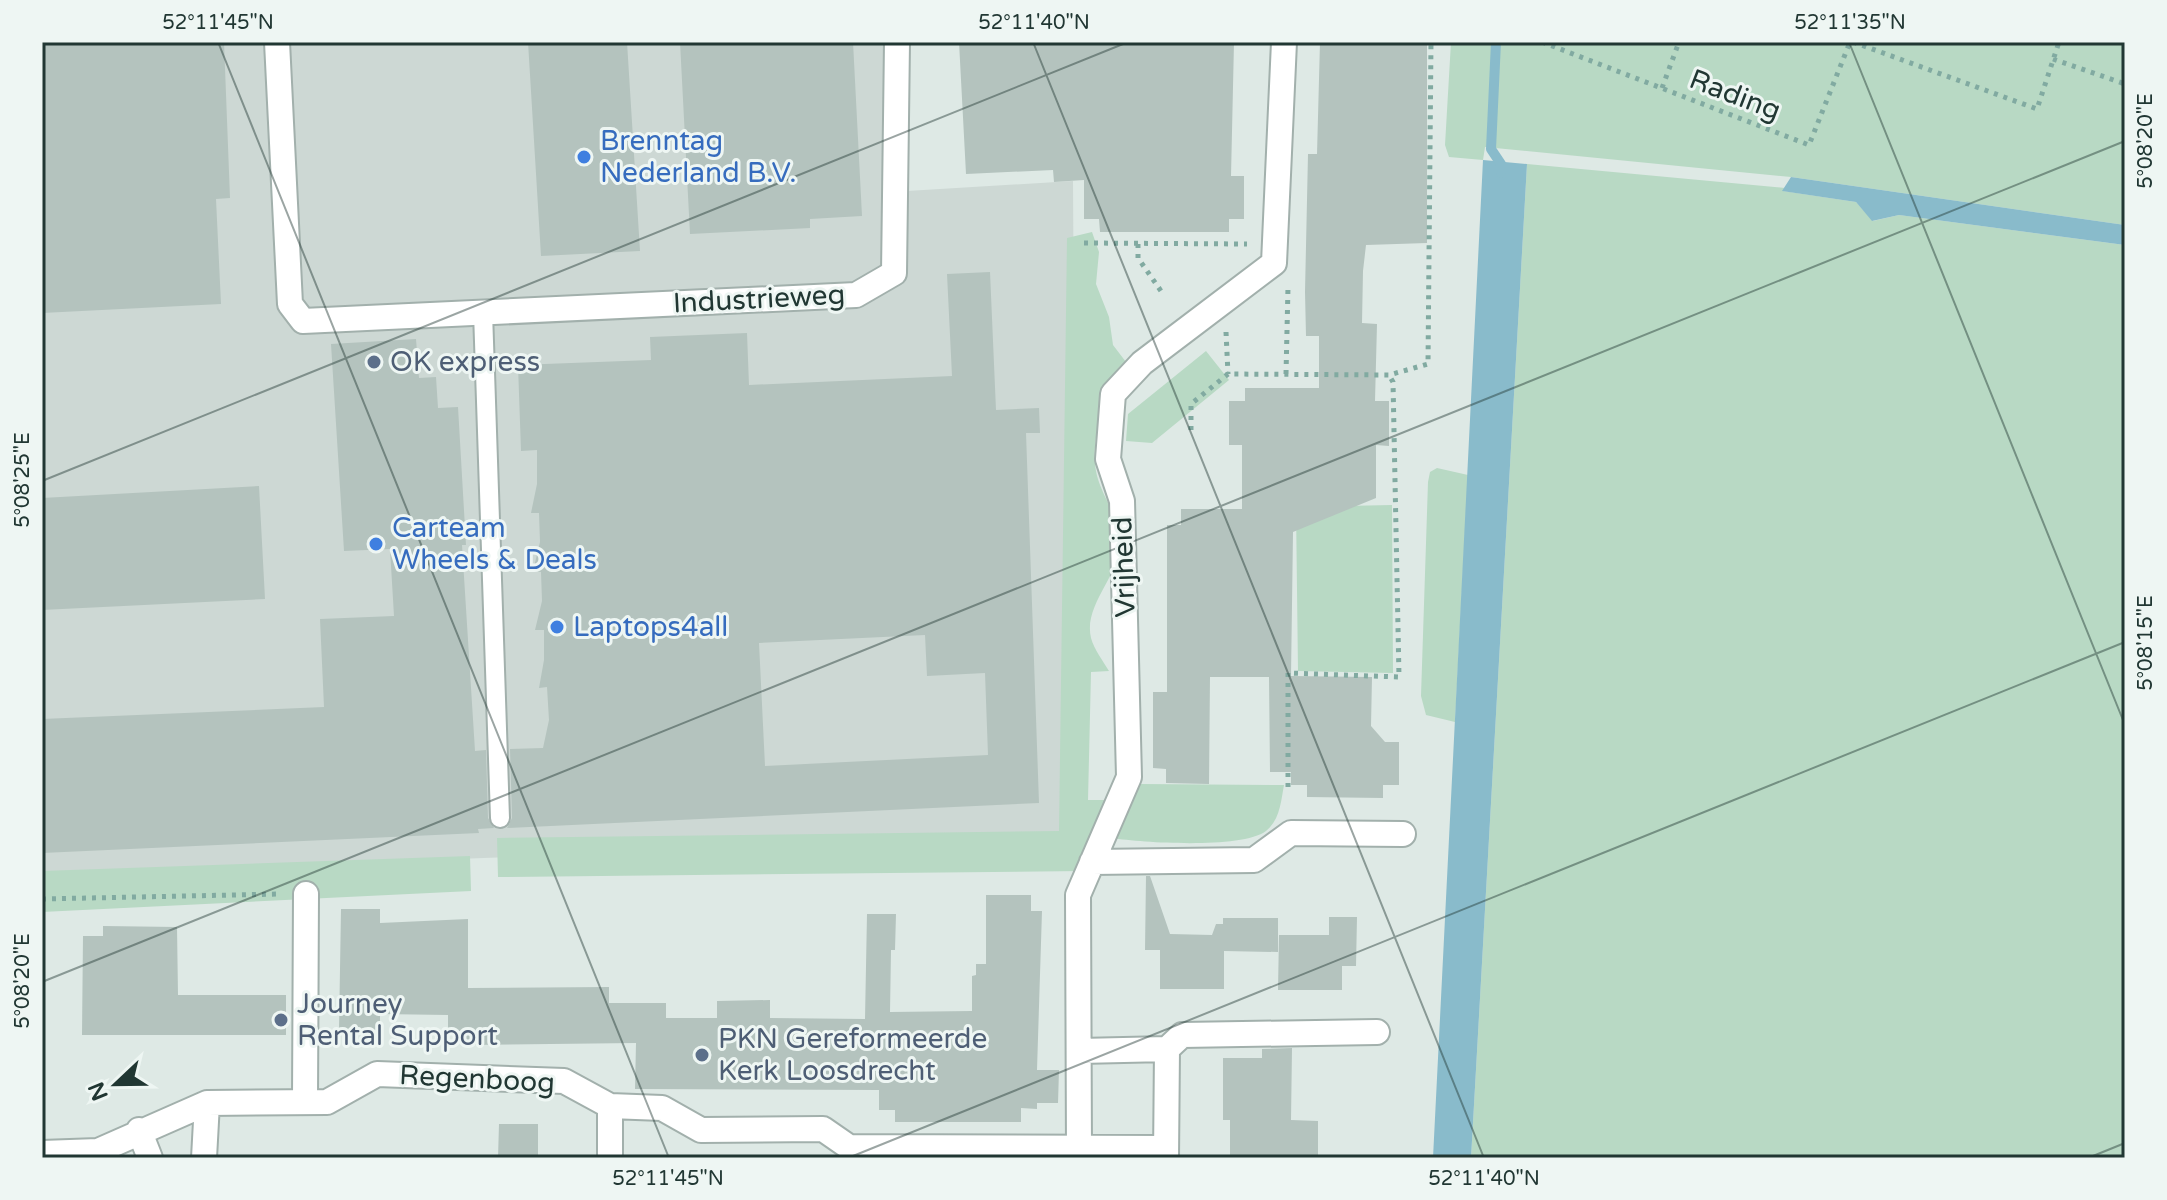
<svg xmlns="http://www.w3.org/2000/svg" width="2167" height="1200" viewBox="0 0 2167 1200" font-family="'Varela Round',sans-serif">
<rect width="100%" height="100%" fill="#dee9e5"/>
<path fill="#cdd8d4" d="M42,42H898L907,191L1073,181L1077,835L42,875Z"/>
<path fill="#b8d9c4" d="M1451,42H2125V225L1791,177L1485,147L1483,160L1449,157L1445,145Z
M1527,164L1785,188L1783,191L1856,202L1873,221L1899,215L2125,245V1158H1471Z
M1092,232L1099,252L1096,284L1109,317L1113,345L1126,362C1106,389 1090,437 1096,471C1100,494 1119,516 1120,540C1122,574 1083,604 1091,638C1094,649 1103,661 1109,671L1091,672L1088,800H1107L1084,871L498,877L497,838L1059,831L1067,238Z
M1206,351L1229,380L1152,443L1126,441L1128,414Z
M1437,468L1468,475L1455,722L1426,715L1421,696L1428,482L1430,472Z
M1392,505L1393,673L1298,671L1296,507Z
M1140,784L1284,785C1281,801 1280,820 1266,831C1242,849 1144,843 1112,838L1130,796Z
M470,856L471,891L42,912V871Z"/>
<path fill="#89bbcb" d="M1483,160L1527,164L1471,1158H1433Z
M1791,177L2125,225V245L1899,215L1872,221L1856,202L1782,191Z"/>
<g fill="none" stroke-linecap="round" stroke-linejoin="round">
<path stroke="#89bbcb" stroke-width="10" d="M1496,42L1491,149L1501,164V173"/>
</g>
<path fill="#b4c3be" fill-rule="evenodd" d="M42,42H224L230,198L216,199L221,304L42,313Z
M528,42H627L640,251L541,256Z
M680,42H853L862,216L810,219V228L690,234Z
M959,42H1234L1231,176H1244V219H1229V232H1100L1099,219H1084V180L1054,182L1053,170L966,174Z
M1320,42H1427V243L1366,245L1363,271L1362,323L1377,324L1375,401H1389V446L1376,445V498L1293,532L1291,676L1372,677L1371,726L1385,742H1399V785H1383V798L1307,797V785H1291V772H1270L1269,677H1210L1209,784L1166,783V769L1153,768V692H1167V525H1181V509H1242V445H1229V401H1245V388H1319V336H1306L1305,292L1308,154H1317Z
M990,272L996,410L1039,408L1040,433H1026L1039,803L507,828L512,818L510,749L543,748L549,720L547,687L539,688L544,660V630H535L542,601L541,572L533,571L540,542L539,513H531L537,484V450L521,451L518,365L651,360L650,337L747,333L749,385L952,376L947,274ZM925,635L927,676L985,673L988,755L765,766L759,643Z
M416,339L419,378L436,377L438,408L458,407L466,545H462L475,751L486,750L488,818L494,828L478,829L479,833L42,853V719L324,707L320,619L394,616L390,549L344,551L331,344Z
M259,486L265,599L42,610V498Z
M1146,876H1150L1170,934L1212,935L1216,924H1223V918H1278V952L1224,951V989H1160V950H1145Z
M986,895H1031V911H1042L1037,1070H1059L1058,1103H1037V1109L1021,1108V1122H895V1110H879V1090L635,1089L636,1043L465,1045V1031H448V1015L380,1014V1030H339L341,909H380V923L468,919V988L609,987V1003H666V1018H717V1001L770,1000V1018L865,1019L867,914H896L895,950H891L890,1012L972,1011V976L976,975V964H986Z
M1329,917H1357L1356,966H1342V990H1278L1279,935H1329Z
M103,926L177,927L178,995H286V1035H82L83,936H103Z
M1292,1048L1291,1120L1318,1121V1156L1230,1158V1120H1223V1058H1262V1049Z
M499,1124H538V1158H498Z"/>
<g fill="none" stroke-linecap="round" stroke-linejoin="round">
<g stroke="#a2b0ac" stroke-width="22">
<path id="lane" d="M483,312L500,818"/>
</g>
<g stroke="#a2b0ac" stroke-width="28">
<path id="street" d="M277,42L290,304L303,321L856,295L894,273L897,42
M1092,862L1254,860L1291,833L1403,834
M1080,1051L1167,1049L1182,1035L1377,1032
M305,1101L306,894
M610,1106V1158
M139,1130L150,1158
M1079,1150L1078,895L1129,777L1122,501L1108,459L1113,394L1142,363L1274,263L1284,42
M42,1153L98,1151L207,1103L327,1102L377,1074L564,1081L610,1106L662,1108L701,1130L823,1129L849,1147L1166,1148
M204,1158L207,1103
M1166,1158L1167,1049"/>
</g>
<path stroke="#81aaa1" stroke-width="5" stroke-dasharray="4 6" stroke-linecap="butt" d="M1542,42L1809,145L1850,42
M1853,42L2037,109L2059,42
M2053,59L2125,84
M1662,88L1679,42
M1084,243L1247,244
M1138,244V258L1161,291
M1226,332L1228,374
M1286,374L1288,287
M1191,430V404L1228,374L1389,375L1428,364L1431,42
M1288,787V673L1399,677L1393,382L1389,375
M42,899L281,894"/>
<use href="#lane" stroke="#fff" stroke-width="18"/>
<use href="#street" stroke="#fff" stroke-width="24"/>
</g>
<path fill="none" stroke="#213733" stroke-width="2" stroke-opacity="0.45" d="M218,42L669,1158M1033,42L1484,1158M1849,42L2125,725M42,481L1128,42M42,982L2125,141M848,1158L2125,642M2088,1158L2125,1143"/>
<g fill="#3f7fe0" stroke="#eef6f3" stroke-width="3">
<circle cx="584" cy="157" r="8"/>
<circle cx="376" cy="544" r="8"/>
<circle cx="557" cy="627" r="8"/>
</g>
<g fill="#5c6f8a" stroke="#eef6f3" stroke-width="3">
<circle cx="374" cy="362" r="8"/>
<circle cx="281" cy="1020" r="8"/>
<circle cx="702" cy="1055" r="8"/>
</g>
<g text-anchor="middle" dominant-baseline="central" stroke-width="6" stroke-linejoin="round" paint-order="stroke">
<g font-size="28" fill="#213733" stroke="#eef6f3">
<text transform="translate(1735 95) rotate(21)">Rading</text>
<text transform="translate(759 299) rotate(-3)">Industrieweg</text>
<text transform="translate(1124 567) rotate(-92)">Vrijheid</text>
<text transform="translate(477 1079) rotate(3)">Regenboog</text>
</g>
<g font-size="28" fill="#366cbe" stroke="#eef6f3" text-anchor="start">
<text x="600" y="141">Brenntag<tspan x="600" dy="32">Nederland B.V.</tspan></text>
<text x="392" y="528">Carteam<tspan x="392" dy="32">Wheels &amp; Deals</tspan></text>
<text x="573" y="627">Laptops4all</text>
</g>
<g font-size="28" fill="#4e5e75" stroke="#eef6f3" text-anchor="start">
<text x="390" y="362">OK express</text>
<text x="297" y="1004">Journey<tspan x="297" dy="32">Rental Support</tspan></text>
<text x="718" y="1039">PKN Gereformeerde<tspan x="718" dy="32">Kerk Loosdrecht</tspan></text>
</g>
</g>
<rect width="2167" height="1200" fill="none" stroke="#eef6f3" stroke-width="88"/>
<g transform="translate(116 1084) rotate(248)" stroke="#eef6f3" stroke-width="6" paint-order="stroke">
<path d="M0-6L14 30L0 20L-14 30Z" fill="#213733"/>
<text y="-12" font-size="22" font-weight="bold" text-anchor="middle" fill="#213733">N</text>
</g>
<rect x="44" y="44" width="2079" height="1112" fill="none" stroke="#213733" stroke-width="3"/>
<g font-size="20" text-anchor="middle" fill="#213733">
<text x="218" y="29">52°11'45"N</text>
<text x="1034" y="29">52°11'40"N</text>
<text x="1850" y="29">52°11'35"N</text>
<text transform="translate(2145 141) rotate(-90)" y="7">5°08'20"E</text>
<text transform="translate(22 480) rotate(-90)" y="7">5°08'25"E</text>
<text transform="translate(2145 643) rotate(-90)" y="7">5°08'15"E</text>
<text transform="translate(22 981) rotate(-90)" y="7">5°08'20"E</text>
<text x="668" y="1185">52°11'45"N</text>
<text x="1484" y="1185">52°11'40"N</text>
</g>
</svg>
